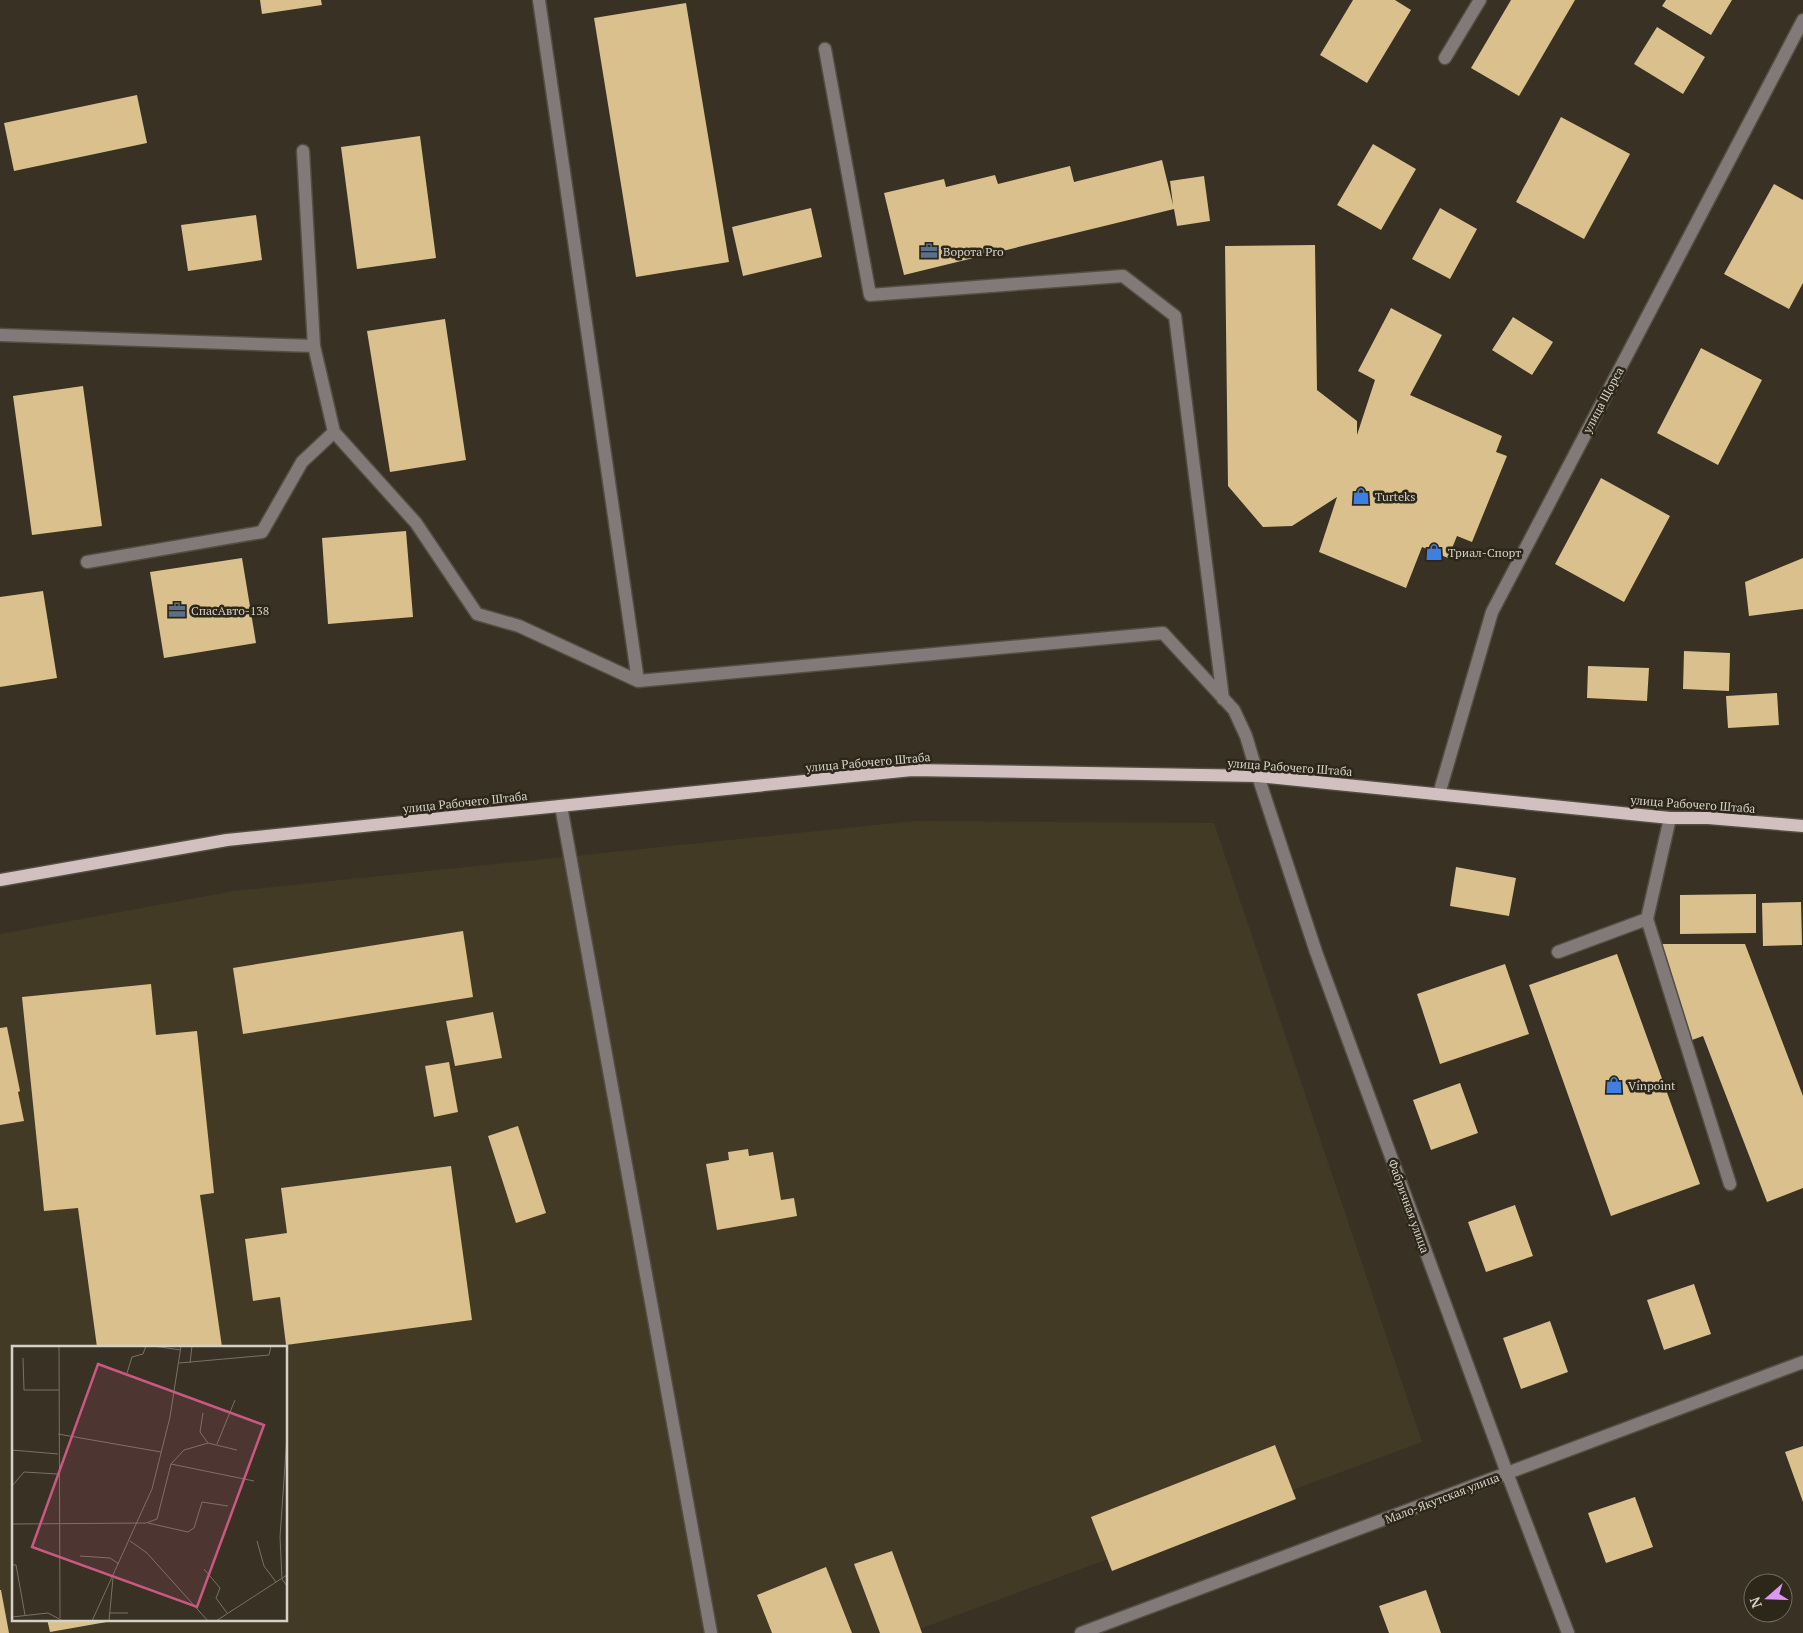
<svg xmlns="http://www.w3.org/2000/svg" width="1803" height="1633" viewBox="0 0 1803 1633" font-family="'PT Serif',serif">
<rect width="100%" height="100%" fill="#383124"/>
<path fill="#433a26" fill-rule="evenodd" d="M914,821L1214,823L1422,1442L909,1633H0V934L234,891ZM14,1347H286V1619H14Z"/>
<path fill="#dac08c" d="M260,0H321L322,5L262,14Z
M1353,0H1395L1411,10L1367,83L1320,55Z
M1511,0H1575L1519,96L1471,68Z
M1666,0H1732L1711,35L1662,6Z
M686,3L729,262L636,277L594,18Z
M1657,27L1705,57L1683,94L1634,64Z
M137,95L147,143L14,171L4,123Z
M1561,117L1630,154L1584,239L1516,202Z
M420,136L436,258L357,269L341,147Z
M1373,144L1416,169L1381,230L1337,205Z
M1162,160L1173,205L1170,181L1204,176L1210,221L1177,226L1174,209L904,275L884,193L944,179L946,187L995,175L998,184L1070,166L1074,182Z
M1774,184L1803,200V283L1789,309L1724,274Z
M811,208L822,257L743,276L732,227Z
M1440,208L1477,229L1450,279L1412,259Z
M256,215L262,260L188,271L181,225Z
M1315,245L1317,390L1357,421V435L1375,380L1358,371L1391,308L1442,335L1410,395L1502,436L1496,452L1507,456L1472,542L1457,536L1448,558L1422,547L1406,588L1319,552L1337,497L1292,526L1263,527L1228,486L1225,246Z
M1513,317L1553,342L1532,375L1492,350Z
M445,319L466,460L390,472L367,331Z
M1701,348L1762,380L1718,465L1657,433Z
M83,386L102,526L32,535L13,396Z
M1601,478L1670,516L1624,602L1555,564Z
M406,531L413,617L328,624L322,538Z
M242,558L256,643L164,658L150,572Z
M1803,558V609L1749,616L1745,582Z
M43,591L57,678L0,687V597Z
M1684,651L1730,653L1729,691L1683,689Z
M1588,666L1649,668L1647,701L1587,698Z
M1777,693L1779,725L1728,728L1726,696Z
M1456,867L1516,878L1509,916L1450,906Z
M1756,894V933L1680,934V895Z
M1801,902L1802,945L1763,946L1762,903Z
M463,931L473,997L243,1034L233,968Z
M1662,944H1745L1803,1096V1188L1767,1202L1703,1036L1692,1040Z
M1617,954L1700,1184L1611,1216L1529,985Z
M1505,964L1529,1034L1440,1064L1417,994Z
M151,984L156,1035L197,1031L214,1193L200,1195L222,1347H97L78,1208L44,1211L22,997Z
M493,1012L502,1058L455,1066L446,1021Z
M7,1027L20,1091L18,1092L24,1121L0,1125V1028Z
M449,1062L458,1112L434,1117L425,1066Z
M1460,1083L1478,1133L1431,1150L1413,1100Z
M518,1126L546,1213L516,1223L488,1136Z
M748,1149L749,1156L773,1152L781,1200L794,1198L797,1216L717,1230L706,1164L729,1160L728,1152Z
M451,1166L472,1320L286,1345L280,1297L253,1301L245,1239L287,1233L281,1188Z
M1515,1205L1533,1256L1486,1272L1468,1222Z
M1694,1284L1711,1334L1664,1350L1647,1300Z
M1550,1321L1568,1372L1521,1389L1503,1338Z
M1275,1445L1296,1499L1112,1571L1091,1517Z
M1803,1446V1502L1785,1452Z
M1635,1497L1653,1547L1606,1563L1588,1513Z
M892,1551L922,1633H880L854,1564Z
M826,1567L852,1633H772L757,1595Z
M0,1590H1L9,1633H0Z
M1426,1590L1441,1633H1389L1379,1606Z
M47,1619H118V1620L50,1632Z"/>
<g fill="none" stroke-linecap="round" stroke-linejoin="round">
<g stroke="#544e42" stroke-width="15">
<path id="minor" d="M539,0L638,681
M825,49L870,295L1123,276L1175,316L1223,699
M1445,58L1480,0
M303,151L314,346L334,432L416,523L477,614L519,626L638,681L1163,633L1234,710L1246,736L1258,776L1316,952L1507,1473L1568,1633
M0,335L314,346
M87,562L262,532L302,462L334,432
M1439,794L1492,612L1803,20
M561,806L711,1633
M1670,818L1647,919L1730,1184
M1558,952L1647,919
M1081,1633L1803,1362"/>
</g>
<g stroke="#544e42" stroke-width="15">
<path id="major" d="M0,880L227,840L912,770L1258,776L1670,818H1708L1803,826"/>
</g>
<use href="#minor" stroke="#827979" stroke-width="12"/>
<use href="#major" stroke="#d2c0c1" stroke-width="12"/>
</g>
<defs>
<g id="office-bare" transform="scale(1.35)"><path d="M-6-3h4V-5.5h4V-3h4V5H-6ZM-1-4.5V-3h2v-1.5ZM-6 0V1H6V0Z" fill="#5c6f8a" stroke="#2d271a" stroke-width="2.5" paint-order="stroke"/></g>
<g id="shop-bare" transform="scale(1.35)"><path d="M-5-2.5h2.3a2.7 3.5 0 0 1 5.4 0H5L5.5 6h-11ZM-1.5-2.5h3a1.5 2.3 0 0 0-3 0Z" fill="#3f7fe0" stroke="#2d271a" stroke-width="2.5" paint-order="stroke"/></g>
</defs>
<g fill-rule="evenodd">
<use href="#office-bare" x="929" y="251"/>
<use href="#shop-bare" x="1361" y="496"/>
<use href="#shop-bare" x="1434" y="552"/>
<use href="#office-bare" x="177" y="610"/>
<use href="#shop-bare" x="1614" y="1085"/>
</g>
<g text-anchor="middle" dominant-baseline="central" stroke-width="5" stroke-linejoin="round" paint-order="stroke">
<g font-size="12" fill="#d5d1c9" stroke="#2d271a" text-anchor="start">
<text x="943" y="251">Ворота Pro</text>
<text x="1375" y="496">Turteks</text>
<text x="1448" y="552">Триал-Спорт</text>
<text x="191" y="610">СпасАвто-138</text>
<text x="1628" y="1085">Vinpoint</text>
</g>
<g font-size="12" fill="#d5d1c9" stroke="#2d271a">
<text transform="translate(1603 400) rotate(-62)">улица Щорса</text>
<text transform="translate(868 762) rotate(-5)">улица Рабочего Штаба</text>
<text transform="translate(1290 767) rotate(4)">улица Рабочего Штаба</text>
<text transform="translate(465 802) rotate(-6)">улица Рабочего Штаба</text>
<text transform="translate(1693 804) rotate(4)">улица Рабочего Штаба</text>
<text transform="translate(1409 1206) rotate(70)">Фабричная улица</text>
<text transform="translate(1442 1498) rotate(-21)">Мало-Якутская улица</text>
</g>
</g>
<g transform="translate(12 1346)">
<rect width="275" height="275" fill="#383124"/>
<path fill="none" stroke="#777166" stroke-width="1" d="M47,0L48,272M141,0L169,4M11,12L12,44H47M167,17L257,9L259,0M178,17L180,0M115,27L120,11L131,8L134,0M191,67L188,86L196,97M46,88L149,106M275,90L268,191L270,233L275,240M205,98L223,54M0,104L46,108M159,118L242,135M0,140L12,126L46,128M136,177L176,186L182,182L190,156L216,160M0,178L134,177L145,173L159,118L172,104L196,97L225,104M118,195L135,207L196,275M245,195L252,220L264,236M68,210L98,212L107,218M0,219H4L13,269M192,223L208,242L204,252L215,267M97,267H116M0,271L36,267L51,275M80,275L140,143L158,71L169,0M97,275L101,232M204,275L275,229"/>
<path fill="#c95982" fill-opacity="0.15" stroke="#c95982" stroke-width="2.5" d="M86,18L252,79L185,261L20,201Z"/>
<rect width="275" height="275" fill="none" stroke="#d5d1c9" stroke-width="2.5"/>
</g>
<g transform="translate(1768 1598) rotate(250)"><circle r="24" fill="#2d271a" stroke="#706b60"/>
<path d="M0-4L9 19L0 12L-9 19Z" fill="#de98f2"/>
<text y="-8" font-size="14" font-weight="bold" text-anchor="middle" fill="#d5d1c9">N</text>
</g>
</svg>
